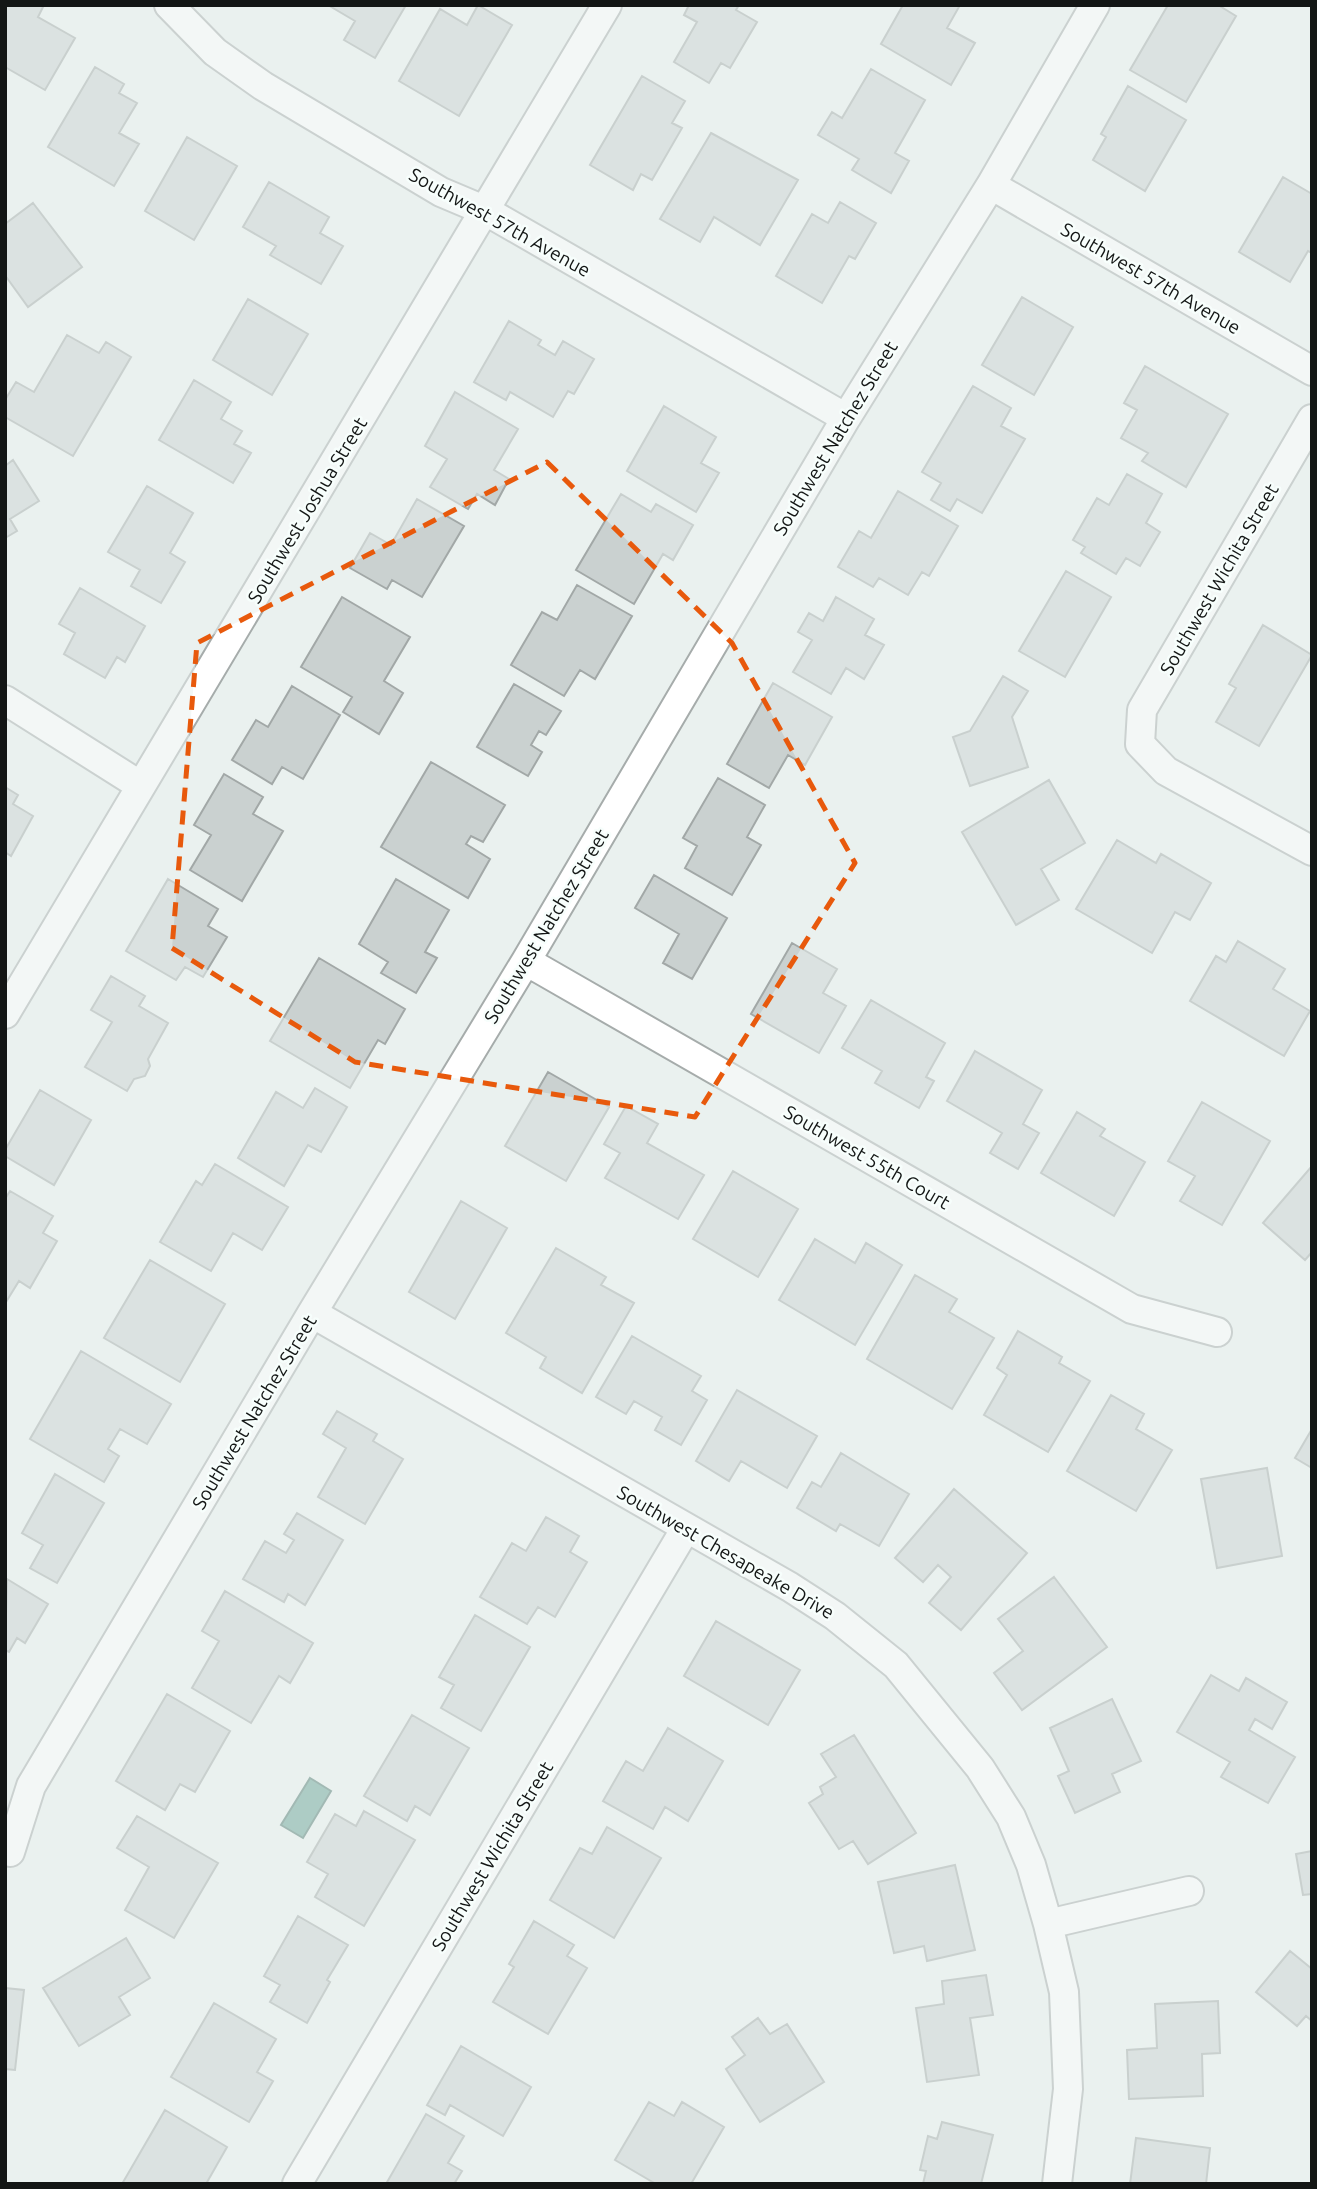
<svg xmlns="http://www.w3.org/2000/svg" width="1317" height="2189" viewBox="0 0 1317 2189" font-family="Ubuntu,sans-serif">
<rect width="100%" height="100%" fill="#eaf1ef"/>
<path fill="#65a093" stroke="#4c776d" stroke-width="2" d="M310,1778L331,1791L303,1838L281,1825Z"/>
<path fill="#cad1d0" stroke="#a2a8a7" stroke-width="2" d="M5,5H44L38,17L75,38L45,90L5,67Z
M328,5H406L375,58L344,40L355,21Z
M478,5L512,25L459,116L399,81L440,9L467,25Z
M689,5H739L736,10L757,22L730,68L721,63L709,83L674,62L697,22L684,15Z
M903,5H960L947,28L975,43L951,85L881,44Z
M1168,5H1218L1236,16L1186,102L1130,70Z
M95,67L124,84L119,93L137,103L119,133L139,144L114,186L48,147Z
M871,69L925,100L895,153L909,161L891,193L852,170L859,159L818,135L832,112L842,118Z
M642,76L685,101L672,123L682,128L652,180L641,174L633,190L590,165Z
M1128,86L1186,120L1145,191L1093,160L1106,137L1101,134Z
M711,133L798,180L760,245L714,217L700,242L660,219Z
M187,137L237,166L194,240L145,211Z
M1283,177L1312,194V253L1308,251L1290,282L1239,252Z
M269,182L329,217L320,233L343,246L321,284L270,255L276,246L243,227Z
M840,202L876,223L855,259L849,256L822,303L776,276L812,214L828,223Z
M33,203L82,267L28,307L7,278L5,279V224Z
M1022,297L1073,327L1034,395L982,365Z
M248,299L308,334L272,395L213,360Z
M509,321L541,340L538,345L555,355L563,341L594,359L574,394L568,391L553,417L510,392L506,400L474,382Z
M67,335L99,353L106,342L131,357L73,456L5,417V400L16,382L34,392Z
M1145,366L1228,414L1186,487L1142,461L1148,453L1121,438L1137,410L1124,403Z
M194,380L231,402L221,419L242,431L234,444L251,453L233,483L159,440Z
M973,386L1011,408L1001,426L1025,439L982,513L957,499L950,511L931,500L941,483L922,472Z
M455,392L518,429L494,470L509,479L495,505L477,494L468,509L430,487L447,459L425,446Z
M664,406L716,437L701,463L719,473L696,512L627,471Z
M13,460L39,501L10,519L17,531L5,538V466Z
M1127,474L1162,494L1146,523L1160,532L1140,566L1126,558L1116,574L1081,553L1085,547L1073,540L1097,498L1109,505Z
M147,486L193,513L170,553L185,562L161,603L131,586L140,570L108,552Z
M898,491L958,526L929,576L922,572L908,595L879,578L873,587L838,567L859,531L871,538Z
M621,494L651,512L656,504L693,525L673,560L663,554L634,604L576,570Z
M417,499L464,526L422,597L392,580L387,589L350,568L370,533L391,545Z
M1066,571L1111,597L1065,677L1019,651Z
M577,585L632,616L595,679L580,670L564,696L511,665L542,612L557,620Z
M80,588L145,626L125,662L117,657L105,678L64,654L75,633L59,624Z
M342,597L410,637L384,681L403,693L379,734L343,712L352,697L301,667Z
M836,597L874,619L865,635L884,645L864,679L846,668L831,694L793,672L812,640L798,632L809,613L823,621Z
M1263,625L1312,655L1259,746L1216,722L1236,688L1229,684Z
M1003,676L1028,691L1012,717L1028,767L970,786L953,737L970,731Z
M773,683L832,717L805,765L788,755L769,788L727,764Z
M514,684L561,711L546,735L539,731L531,745L542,752L528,776L477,747Z
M292,686L340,715L303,779L282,767L272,784L232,760L256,720L268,727Z
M431,762L505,805L483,842L471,836L466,844L490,859L468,898L381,847Z
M224,774L263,797L253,814L283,831L242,901L190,870L211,835L194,825Z
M718,778L765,805L747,837L761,845L732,895L685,868L697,846L683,838Z
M1049,780L1085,843L1041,869L1059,900L1016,925L962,832Z
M5,787L18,795L13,804L33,816L11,856L5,852Z
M1117,840L1156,863L1161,854L1211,883L1190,920L1175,912L1152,953L1076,909Z
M654,875L727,918L692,979L663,963L679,934L635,908Z
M168,879L218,909L208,926L227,937L203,977L185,967L176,980L126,951Z
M396,879L449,910L425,952L437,958L416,993L381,973L388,962L359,944Z
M1238,941L1285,969L1273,989L1310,1011L1284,1056L1190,1001L1216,956L1226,962Z
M792,943L837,969L823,993L846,1006L819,1053L751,1014Z
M319,958L405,1009L385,1044L378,1040L350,1088L270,1041Z
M111,976L145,996L139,1006L168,1023L148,1059L150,1066L145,1076L134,1079L127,1091L85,1067L112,1022L91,1010Z
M871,1000L945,1043L926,1077L934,1081L919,1108L875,1083L882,1071L842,1048Z
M975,1051L1042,1090L1023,1124L1039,1133L1018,1169L990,1153L1002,1133L947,1101Z
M548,1072L609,1107L566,1181L505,1146Z
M315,1088L347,1107L321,1152L308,1145L284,1186L238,1158L276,1092L303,1108Z
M40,1090L91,1120L54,1185L5,1156V1150Z
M1202,1102L1270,1141L1222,1225L1180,1201L1195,1176L1168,1161Z
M626,1106L658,1124L647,1143L704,1175L678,1219L605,1178L620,1153L604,1144Z
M1077,1112L1105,1129L1100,1136L1145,1162L1114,1216L1041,1173Z
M215,1164L288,1207L262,1250L233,1233L211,1271L160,1242L196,1181L202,1185Z
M1312,1166V1252L1305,1260L1263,1223Z
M733,1171L798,1209L758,1277L693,1239Z
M10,1191L53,1216L43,1233L57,1241L30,1288L19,1281L6,1302L5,1199Z
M461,1201L507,1228L455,1319L409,1292Z
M815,1239L855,1263L866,1243L902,1265L855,1345L779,1300Z
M556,1248L606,1277L601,1285L634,1303L582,1393L540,1368L546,1357L506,1333Z
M150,1260L225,1304L180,1382L104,1338Z
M915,1275L957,1299L949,1312L994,1338L952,1409L867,1359Z
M1018,1331L1062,1357L1059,1363L1090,1381L1048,1452L984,1415L1007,1375L997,1368Z
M632,1336L701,1376L692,1391L707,1400L681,1445L655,1430L662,1417L634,1401L626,1414L596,1397Z
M81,1351L171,1404L147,1444L120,1429L108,1449L119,1456L104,1482L30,1439Z
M737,1390L817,1436L787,1488L741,1461L729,1481L696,1461Z
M1111,1395L1144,1414L1136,1429L1172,1450L1136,1511L1067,1471Z
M337,1411L377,1434L373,1441L403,1459L365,1524L318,1497L346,1448L323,1434Z
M1312,1429V1468L1295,1458Z
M841,1453L909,1494L879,1546L840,1524L836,1531L797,1508L812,1482L821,1487Z
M1267,1468L1282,1556L1217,1568L1201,1479Z
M55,1474L104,1503L57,1583L30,1568L43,1545L22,1533Z
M954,1489L1027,1553L961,1630L929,1603L951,1577L938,1565L923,1582L895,1558Z
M297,1513L343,1540L305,1605L288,1594L284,1602L243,1579L265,1541L286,1553L294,1540L284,1534Z
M546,1517L579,1536L570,1552L587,1562L555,1617L538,1607L527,1624L480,1597L512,1543L526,1551Z
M1054,1577L1107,1647L1022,1710L994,1673L1023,1651L998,1619Z
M7,1579L48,1604L25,1643L17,1638L9,1652L5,1650Z
M225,1591L313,1643L290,1683L279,1676L251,1723L192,1688L219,1641L202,1631Z
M475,1615L530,1647L481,1731L441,1708L454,1685L439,1677Z
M716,1621L800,1670L768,1725L684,1676Z
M1211,1675L1239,1691L1246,1678L1287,1702L1272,1729L1255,1719L1249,1730L1295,1757L1268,1803L1221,1777L1230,1762L1177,1732Z
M167,1694L230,1731L195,1792L180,1784L165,1810L116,1781Z
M1112,1699L1141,1761L1112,1774L1120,1792L1075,1813L1058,1776L1069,1771L1050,1728Z
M412,1715L469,1748L430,1815L415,1806L407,1821L364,1796Z
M668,1728L723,1761L688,1821L665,1807L653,1829L603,1801L626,1761L643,1771Z
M854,1735L916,1833L868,1864L853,1841L839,1849L809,1803L823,1794L820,1787L836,1777L821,1754Z
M364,1811L415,1840L364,1926L315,1897L328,1874L307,1862L335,1814L356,1826Z
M137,1816L218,1863L174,1938L125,1910L149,1867L117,1848Z
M607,1827L661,1858L614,1938L550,1900L580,1848L592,1854Z
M1312,1851V1894L1303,1895L1296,1854Z
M955,1865L975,1950L927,1961L924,1946L894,1953L878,1882Z
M298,1916L348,1945L327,1980L330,1982L307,2023L270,2002L280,1985L264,1976Z
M534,1921L574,1945L567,1956L587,1968L548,2034L493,2002L514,1967L509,1964Z
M126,1938L150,1978L119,1997L130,2015L79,2046L43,1988Z
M1290,1951L1312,1969V2021L1306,2016L1297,2026L1256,1992Z
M986,1975L993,2015L970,2018L979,2075L927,2082L916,2008L944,2004L942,1981Z
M5,1988L24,1990L15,2070L5,2069Z
M1218,2001L1220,2053L1202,2054L1203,2096L1129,2099L1127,2050L1157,2048L1155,2004Z
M214,2003L276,2039L257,2072L273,2081L249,2122L171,2077Z
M758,2018L770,2034L787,2024L824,2082L760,2122L726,2069L745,2055L732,2037Z
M461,2046L531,2087L503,2136L450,2105L445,2115L427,2105Z
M649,2102L674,2116L682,2102L724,2127L691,2184H656L615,2160Z
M165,2110L227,2147L206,2184H122Z
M426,2114L464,2136L448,2163L462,2171L454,2184H386Z
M942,2122L993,2135L981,2184H923L926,2171L920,2170L928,2136L937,2139Z
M1136,2138L1210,2148L1206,2184H1130Z"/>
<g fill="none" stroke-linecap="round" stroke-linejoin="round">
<g stroke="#a6acab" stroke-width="32">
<path id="minor" d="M169,5L215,52L263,86L441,192L486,211L846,418
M991,185L1312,371
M1312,419L1142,710L1140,744L1166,771L1312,851
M5,700L141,786
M526,961L1132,1309L1217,1332
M5,1014L607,5
M312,1313L790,1587L835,1616L896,1665L980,1768L1011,1817L1031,1865L1048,1924L1064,1992L1068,2089L1057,2184
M10,1852L31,1786L312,1313L526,961L846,418L991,185L1095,5
M1048,1924L1189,1891
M297,2184L686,1528"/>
</g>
<use href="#minor" stroke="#fff" stroke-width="28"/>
</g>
<path d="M0 0H1317V2189H0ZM547,462L732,643L855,863L695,1117L355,1062L172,948L197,643Z" fill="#eaf1ef" fill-opacity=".55" fill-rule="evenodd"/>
<path fill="none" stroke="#e8590c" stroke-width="5" stroke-dasharray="14 9" stroke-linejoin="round" d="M547,462L732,643L855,863L695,1117L355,1062L172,948L197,643Z"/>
<g text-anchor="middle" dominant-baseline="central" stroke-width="5" stroke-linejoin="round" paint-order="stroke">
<g font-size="19" fill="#131615" stroke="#f7fefc">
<text transform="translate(500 222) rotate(29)">Southwest 57th Avenue</text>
<text transform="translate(1151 278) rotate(30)">Southwest 57th Avenue</text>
<text transform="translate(835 438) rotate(-59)">Southwest Natchez Street</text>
<text transform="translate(307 510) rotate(-59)">Southwest Joshua Street</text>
<text transform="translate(1219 579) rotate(-60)">Southwest Wichita Street</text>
<text transform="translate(546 926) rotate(-59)">Southwest Natchez Street</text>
<text transform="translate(867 1157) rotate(30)">Southwest 55th Court</text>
<text transform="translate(254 1412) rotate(-59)">Southwest Natchez Street</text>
<text transform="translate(726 1552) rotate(30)">Southwest Chesapeake Drive</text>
<text transform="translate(492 1856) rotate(-59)">Southwest Wichita Street</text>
</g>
</g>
<rect width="1317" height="2189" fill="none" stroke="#131615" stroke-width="14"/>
</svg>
